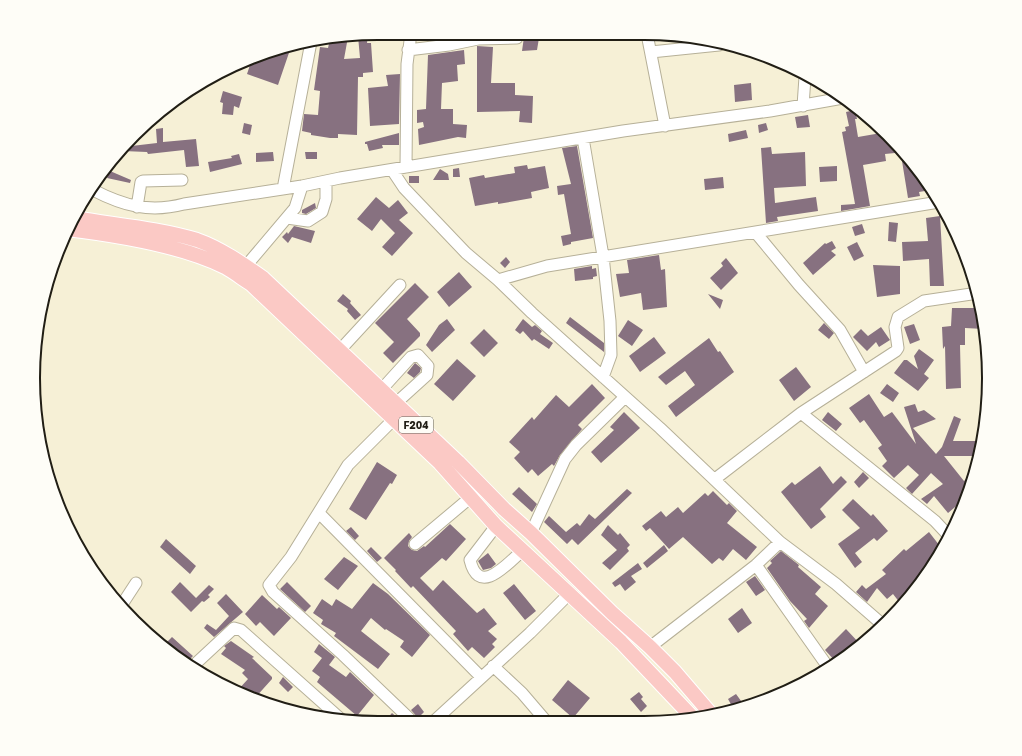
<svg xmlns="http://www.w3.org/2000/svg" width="1022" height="756" viewBox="0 0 1022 756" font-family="'Golos Text',sans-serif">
<rect width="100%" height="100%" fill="#f6f0d6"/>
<path fill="#877180" d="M368,34L367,43H371L373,72L363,73V77H358L357,135L338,134V138H330L311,135V133L302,131L304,114L318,115L320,91L314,90L320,47L328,48L330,39L348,37L344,59L360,58L358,36Z
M524,37L539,38L537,50L522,51Z
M292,44L278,85L247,74L251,62Z
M477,46L493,47L491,83H515V95L533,96L532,123L519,122L520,111L477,112Z
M464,50L465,64L457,65L458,81L442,83L441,109H453V124L467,125L466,138L458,137L419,145L418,129L424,127L423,122L417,123V110L426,109L428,55Z
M400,74L399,124L370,126L368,88L388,86L386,75Z
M751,83L752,100L735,102L734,85Z
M223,91L242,97L239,108L234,106L233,115L222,114L223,103L220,102Z
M855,110L857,119H855L858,137L881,133L894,146L895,153L885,154L886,161L863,165L870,206L841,211V205L855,204L842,132L846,131L845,127L849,126L846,112Z
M808,115L810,127L797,128L795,117Z
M244,123L252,125L250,135L242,133Z
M766,123L768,130L759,133L758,125Z
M163,128V142L196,139L199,166L186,167L184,150L148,154L147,152L123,151V147L157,143L156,129Z
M746,130L748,138L729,142L728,134Z
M399,133V145H382L383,148L369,151L367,144H365V142Z
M577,146L593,238L571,242V244L563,246L561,236L571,234L564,194L558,195L557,186L571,184L562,148Z
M771,147L772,154L805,152L806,186L774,188L775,203L816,197L818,211L777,217L778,221L766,223L761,148Z
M273,152L274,161L256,162V153Z
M305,152H317V159H306Z
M239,154L242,164L210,172L208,162L232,158L231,156Z
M909,160L918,168L931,190L919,192L920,196L908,198L902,161Z
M527,165L528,169L545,166L549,188L531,192L532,198L498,204V202L475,206L469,178L484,175L485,178L515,173L514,167Z
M837,166V181L820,182L819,167Z
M459,168L460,177H453V169Z
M440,169L448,174L449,180H433Z
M110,171L131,180L130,183L107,178Z
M409,176H419V183H409Z
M723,177L724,188L705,190L704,179Z
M376,197L389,208L398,200L408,213L399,220L413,233L392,256L382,247L395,233L381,219L372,231L357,219Z
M315,203L316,208L306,214L302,213V210Z
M940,216L944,286H930L929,259L903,261L902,242L928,241L926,218Z
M889,222L898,223L896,242L888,241Z
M862,224L865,233L855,236L852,227Z
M294,226L315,231L311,243L292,237L288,243L282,237L287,232L288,234Z
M832,241L836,248L831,251L836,255L813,275L803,263L825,243L826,244Z
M857,242L864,256L854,261L847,247Z
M659,255L661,270L665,269L667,307L643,310L641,293L620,297L616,274L629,273L627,260Z
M506,257L510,262L505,268L500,263Z
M726,258L738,273L721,290L710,278L723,266L721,263Z
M873,265L900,266V294L877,297Z
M592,266V269L596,268L597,276L593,277V279L575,281L574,269Z
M459,272L472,287L449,307L437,292Z
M415,283L429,297L407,319L420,333V336L393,363L383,353L394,342L375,323Z
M343,294L351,301L350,303L361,315L355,320L347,311L348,309L337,301Z
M708,294L723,300L720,309Z
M952,308H977V318H982L984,329L965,328V345H960L961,388L946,389L945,346L943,349L942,327L951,326Z
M570,317L604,343V352L566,323Z
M447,319L455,330L432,352L426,345L439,325Z
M523,319L532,327L535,325L542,331L540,334L553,343L549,349L534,339L532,341L523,331L520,334L515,330Z
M628,320L643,330L632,346L618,336Z
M824,323L834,333L829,339L818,330Z
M914,324L920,340L910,344L904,327Z
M881,327L890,340L879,347L876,342L867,351L853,337L861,329L868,336Z
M484,329L498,343L484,357L470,343Z
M654,337L666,353L640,372L629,356Z
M709,338L718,352L720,351L734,372L676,417L668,406L695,385L685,371L666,385L658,377Z
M919,349L934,360L924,374L929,378L918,391L894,373L904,360H907L918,369L914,356Z
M457,359L476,376L453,401L434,384Z
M415,363L421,368L420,372L414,378L407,373Z
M796,367L811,387L794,401L779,380Z
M592,384L605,398L578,425L582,429L560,455L554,466L552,464L538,476L532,469L528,473L514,458L520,452L509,442L532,417L534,420L556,395L569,407Z
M887,384L899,393L893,402L880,393Z
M869,394L884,417L892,412L916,444L904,407L915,404L918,412L924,410L936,419L913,428L936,454L942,447L954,416L961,419L953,441H978L979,421L986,422L979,454L974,453V456H944L964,481L967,478L972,485L967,497L948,513L934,496L927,504L921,499L943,484L931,473L912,494L906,488L919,475L908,465L894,478L882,466L887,461L878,448L882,445L864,420L860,423L849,408Z
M624,412L640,428L601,463L591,452L614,430L610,427Z
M828,412L842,424L836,431L822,420Z
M377,462L397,475L392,484L390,483L366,520L349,509Z
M820,466L833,484L841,476L847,482L820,509L826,517L811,529L781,492L792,482L795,485Z
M863,472L869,478L859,488L854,482Z
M519,487L537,504L532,512L512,494Z
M627,489L632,493L578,545L572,539L567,544L544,522L549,516L566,532L577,523L580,526L589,514L595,519Z
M713,491L727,505L729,503L737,511L727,523L757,547L746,560L733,549L723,561L719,558L712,564L683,537L669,549L650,528L646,531L642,526L661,511L666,517L678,507L683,513L705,493L708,496Z
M853,499L871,516L873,514L888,531L877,541L874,538L855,553L862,562L855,568L838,544L860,528L842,510Z
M450,524L466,539L446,561L442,558L420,578L433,591L443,580L477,613L484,608L497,624L488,631L497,639L492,644L495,647L484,658L472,647L468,651L453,634L456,631L413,586L411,588L395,571L396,570L384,558L409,533L412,537L409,541L408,546L412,550L417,551L424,546L425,547Z
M608,525L618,535L620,533L630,545L627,548L629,551L610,570L602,563L617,550L601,535Z
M351,527L359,536L355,540L346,531Z
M929,532L943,550L914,591L900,603L893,594L887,599L877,588L867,602L856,592L862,585L866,589L886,574L882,570L904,549L906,551Z
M166,539L196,566L190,574L160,547Z
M664,545L668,551L647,568L643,563Z
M371,547L382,558L377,562L367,551Z
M781,551L799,565L798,567L821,587L815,594L828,606L809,628L804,621L807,619L790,601L767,568L772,563L770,561Z
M488,553L496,564L491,568L483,570L478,561Z
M344,557L358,566L338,590L324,579Z
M638,563L642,569L631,576L636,582L625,591L620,584L615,587L612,583Z
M755,576L765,590L756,596L746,582Z
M180,582L196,598L209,585L214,589L208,595L210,597L204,602L202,601L191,612L171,592Z
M287,582L311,606L305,612L280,589Z
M373,583L388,594L430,635L412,657L400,647L404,641L386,629L385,630L371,618L361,631L390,654L378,669L334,636L336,633L321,624L323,620L313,613L322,599L332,606L336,599L352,609Z
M514,584L536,611L525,620L503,593Z
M226,594L243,612L214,637L204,628L207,624L216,630L229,616L217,603Z
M262,595L277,609L279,607L291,618L274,636L260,622L256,626L245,614Z
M742,608L752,623L738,633L728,619Z
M846,629L861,645L854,652L836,662L825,650Z
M172,637L193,656L186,663L163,646Z
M231,641L254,657L252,658L272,677V679L254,699L237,691L248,679L242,673L245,670L221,654L226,648L224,646Z
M319,644L335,657L329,665L346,677L350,672L374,695L357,716L317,682L320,677L312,671L322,658L314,652Z
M283,677L293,687L288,692L279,683Z
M568,680L590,698L573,718L552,700Z
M639,692L643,697L641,699L647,706L641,712L630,699Z
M736,694L744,705L733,708L728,699Z
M418,704L424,712L418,718L411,710Z
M392,713L402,722H384Z"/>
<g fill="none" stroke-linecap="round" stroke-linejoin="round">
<g stroke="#b6b098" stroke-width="13">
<path id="minor" d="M647,34L665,126
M408,50L449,45L478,39L517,38
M651,52L719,45L722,43
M803,106L805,77
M583,138L603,256L610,321L611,355L603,377
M406,167L407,64L411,33
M392,170L404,188L466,253L498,280L532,313L660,428L780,542L836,584L883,625
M283,189L311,42
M93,190C124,206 150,213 184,204L302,186L340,178L623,131L770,111L843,98
M137,207L141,182L143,181L182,180
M287,218L308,221L322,212L326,199V182
M756,233L799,285L840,330L864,372
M246,266L295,208L302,186
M498,280L547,266L939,202
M340,350L400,285
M381,390L411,357L418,355L428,366L427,375L395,404
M801,413L935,521L949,536
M393,420L348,465L291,557L269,585L273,592L343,655L413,722
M715,479L801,413L896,351L898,348L895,327L898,317L924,301L978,293
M319,513L481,677
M496,526L470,560C479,598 508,563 523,550
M531,533L565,459L576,445L625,397
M415,544L471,497
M756,565L828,667
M121,606L136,583
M650,647L756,565L780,542
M493,666L522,693L546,721
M192,667L234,628L241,630L342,720
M433,722L530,633L570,593"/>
</g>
<g stroke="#fff" stroke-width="16">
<path id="major" d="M74,218C114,225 157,228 197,240C220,248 243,264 263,278L458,462L504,509L531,533L612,613L650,647L675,672L711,714
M67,229C117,235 181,245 225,267C234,272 243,279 251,284L440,463L496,526L621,642L694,719"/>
</g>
<use href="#minor" stroke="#fff" stroke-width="11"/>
<use href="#major" stroke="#fbc9c5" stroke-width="14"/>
</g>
<g text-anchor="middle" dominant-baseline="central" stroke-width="4" stroke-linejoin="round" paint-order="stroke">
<rect fill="#fefdf7" stroke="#636159" stroke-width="1" x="399" y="417" width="34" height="16" rx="3"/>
<g font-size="10" font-weight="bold" fill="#211e15">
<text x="416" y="425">F204</text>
</g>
</g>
<path d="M0 0H1022V756H0ZM378 40H644A338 338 0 0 1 982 378V378A338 338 0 0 1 644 716H378A338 338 0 0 1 40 378V378A338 338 0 0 1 378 40Z" fill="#fefdf7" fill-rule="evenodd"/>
<path fill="none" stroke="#211e15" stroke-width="2" d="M378 40H644A338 338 0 0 1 982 378V378A338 338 0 0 1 644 716H378A338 338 0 0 1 40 378V378A338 338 0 0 1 378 40Z"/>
</svg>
